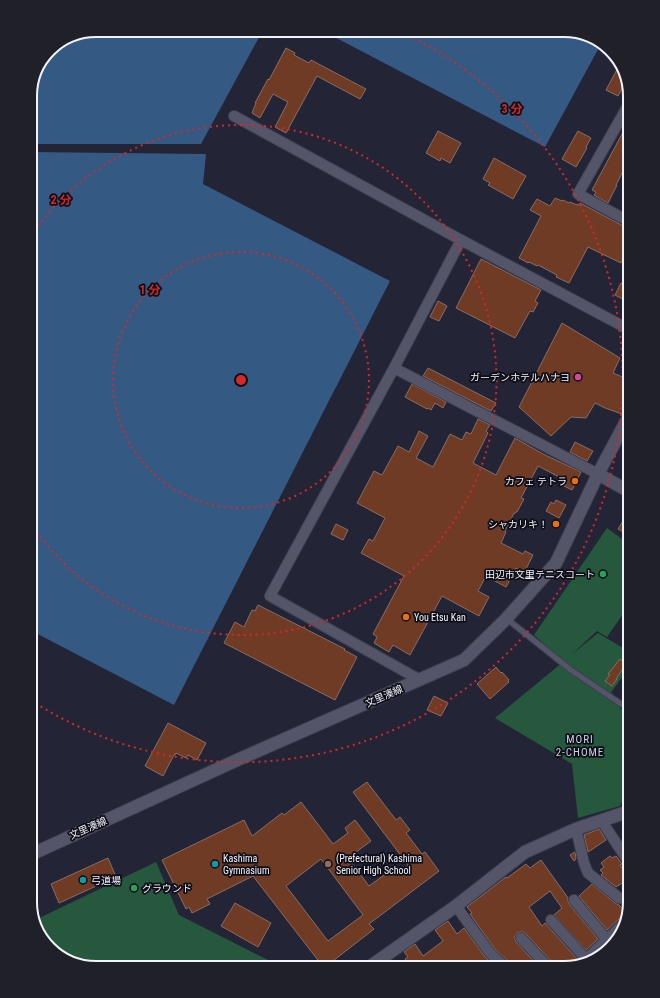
<svg xmlns="http://www.w3.org/2000/svg" width="660" height="998" viewBox="0 0 660 998" font-family="'Roboto Condensed','Noto Sans JP',sans-serif">
<rect width="100%" height="100%" fill="#242437"/>
<path fill="#26583d" d="M607,528L630,545V604L607,637L597,631L571,655L598,633L628,651L627,658L630,660V666L607,698L630,715V786L620,806L578,818L572,764L495,718L563,662L534,635Z
M156,862L179,915L268,960V968H92L59,957L39,935L35,920Z"/>
<path fill="#345983" d="M96,30H263L201,144H30V92L49,49Z
M321,30H568L602,42L545,147Z
M30,152L206,154L203,184L390,281L174,705L30,630Z"/>
<path fill="#6f3b24" stroke="#876e64" fill-rule="evenodd" d="M286,48L295,53L294,55L309,63L311,60L366,89L360,99L317,76L286,133L275,127L288,102L273,94L260,118L252,113L256,103H255L268,79L269,80Z
M621,62L626,81L618,96L606,90Z
M630,119V155L626,162L627,163L616,185H617L608,203L594,195L596,192L592,190Z
M438,131L461,143L450,163L441,158L440,161L426,153Z
M578,131L591,138L586,147L587,148L576,167L562,159Z
M494,158L526,176L513,199L488,185L490,183L483,179Z
M555,198L562,201L563,200L569,203L570,202L577,205V204L579,205L580,203L627,228H630V266L621,261V263L588,247L569,283L556,277L557,275L538,265L537,266L529,262L528,263L519,258L541,216L530,210L537,199L550,206Z
M481,259L541,290L535,301L538,303L533,312L530,311L515,338L456,308Z
M621,283L630,288V303L615,295Z
M438,301L447,306L439,321L430,317Z
M562,323L620,358L613,373L630,380V394L622,414L605,408L595,403L586,418L571,417L551,436L519,407Z
M428,368L496,403L491,411L423,376Z
M412,384L446,402L443,408L435,403L431,410L428,408L427,409L405,397Z
M478,419L490,425L486,431L488,433L473,463L496,475L515,438L543,454L581,472L572,490L564,486L567,481L538,466L521,498L524,499L517,512H516L514,514V513L505,531L506,532L501,543L523,554L525,551L533,555L524,573L516,568L506,587L486,576L478,591L489,597L479,616L442,596L410,655L393,645L389,652L374,643L377,637L373,634L404,576L361,553L369,539L373,541L385,518L357,503L374,471L382,475L398,446L409,452L419,431L428,436L416,458L433,467L450,434L462,440L466,432L471,434Z
M575,442L593,451L587,461L570,452Z
M556,500L566,505L559,518L546,511L551,502L554,504Z
M630,510V536L618,529Z
M336,524L348,530L343,540L331,534Z
M258,605L345,649L344,650L357,657L335,700L224,643L235,622L244,627L252,610L255,611Z
M620,659L626,664L616,679H617L612,686L605,681L610,675L608,674Z
M496,667L501,673L502,672L509,680L508,681L509,682L490,699L477,684Z
M434,696L448,703L441,716L427,710Z
M168,723L206,743L197,760L188,755L186,758L176,753L175,755H174L163,776L145,766Z
M367,782L396,820L400,817L410,830L406,833L422,854L425,852L439,871L369,924L374,929L324,968L253,876L207,899L210,904L192,913L189,907L186,909L162,860L244,820L252,836L282,813L284,815L301,802L333,844L348,833L345,828L355,820L371,841L348,858L369,886L391,870L395,876L408,865L353,792ZM321,859L363,915L328,941L286,886Z
M599,829L606,840L588,852L584,835Z
M575,852L576,859L574,861L570,855Z
M610,856L612,858L616,856L622,864L620,865L626,874L623,875L625,877L623,879L624,882L616,887L601,875L603,873L600,870L604,867L601,863Z
M108,858L116,877L59,903L51,884Z
M541,860L568,898V901L569,904L598,939L586,950L554,915L562,908L550,891L529,907L542,926L545,923L577,959L570,967L565,968H555L554,964L526,934L523,932H520L517,933L515,936V939L516,942L540,968H512L510,963L495,949L470,914L472,913L467,907L506,877L507,878L526,864L530,868Z
M592,884L615,903L619,905L627,913L626,917H623L620,918L607,930L579,896Z
M235,903L271,923L258,947L221,926Z
M448,921L457,934L464,928L485,957L496,968H412L405,959L408,957L404,952L415,944L423,956L443,941L435,930Z"/>
<g fill="none" stroke-linecap="round" stroke-linejoin="round">
<g stroke="#3f404f" stroke-width="7">
<path id="service" d="M507,619L571,670L621,704"/>
</g>
<g stroke="#3f404f" stroke-width="12">
<path id="minor" d="M234,116L461,240L630,330
M630,222L578,194L630,102
M394,368L598,474
M420,680L270,596L394,368L461,240
M601,820L630,864
M576,829L584,863L588,873L619,898L630,899
M574,900L607,940
M456,906L490,953L506,968
M551,920L586,959
M521,938L549,968
M582,963L624,923"/>
</g>
<g stroke="#3f404f" stroke-width="14">
<path id="tertiary" d="M598,474L630,492
M368,968L456,906L525,852L576,829L630,811"/>
</g>
<g stroke="#3f404f" stroke-width="14">
<path id="secondary" d="M30,855L235,761L464,660L506,619L556,563L598,474L630,414"/>
</g>
<use href="#service" stroke="#55556a" stroke-width="5"/>
<use href="#minor" stroke="#55556a" stroke-width="10"/>
<use href="#tertiary" stroke="#55556a" stroke-width="12"/>
<use href="#secondary" stroke="#55556a" stroke-width="12"/>
</g>
<g fill="none" stroke="#d62828" stroke-width="2" stroke-dasharray="2 4">
<circle cx="241" cy="380" r="128"/>
<path d="M31 236A255 255 0 1 1 31 524"/>
<path d="M397 30A383 383 0 1 1 32 701"/>
</g>
<circle fill="#d1479c" stroke="#0e0e17" stroke-width="1.5" cx="578" cy="377" r="4"/>
<g fill="#e8710a" stroke="#0e0e17" stroke-width="1.5">
<circle cx="575" cy="481" r="4"/>
<circle cx="556" cy="524" r="4"/>
<circle cx="406" cy="617" r="4"/>
</g>
<g fill="#2e9e5b" stroke="#0e0e17" stroke-width="1.5">
<circle cx="603" cy="574" r="4"/>
<circle cx="134" cy="888" r="4"/>
</g>
<g fill="#0f9aa8" stroke="#0e0e17" stroke-width="1.5">
<circle cx="215" cy="864" r="4"/>
<circle cx="83" cy="880" r="4"/>
</g>
<circle fill="#8d6e63" stroke="#0e0e17" stroke-width="1.5" cx="328" cy="864" r="4"/>
<g text-anchor="middle" dominant-baseline="central" stroke-width="3.5" stroke-linejoin="round" paint-order="stroke">
<g font-size="10" fill="#f2f3fd" stroke="#0e0e17" text-anchor="start">
<text x="570" y="377" text-anchor="end">ガーデンホテルハナヨ</text>
<text x="567" y="481" text-anchor="end">カフェ テトラ</text>
<text x="548" y="524" text-anchor="end">シャカリキ！</text>
<text x="595" y="574" text-anchor="end">田辺市文里テニスコート</text>
<text x="414" y="617">You Etsu Kan</text>
<text x="223" y="858">Kashima<tspan x="223" dy="12">Gymnasium</tspan></text>
<text x="336" y="858">(Prefectural) Kashima<tspan x="336" dy="12">Senior High School</tspan></text>
<text x="91" y="880">弓道場</text>
<text x="142" y="888">グラウンド</text>
</g>
<g font-size="10" fill="#f2f3fd" stroke="#0e0e17">
<text transform="translate(384 696) rotate(-24)">文里湊線</text>
<text transform="translate(88 828) rotate(-24)">文里湊線</text>
</g>
<g font-size="11" letter-spacing="1" fill="#cdcee7" stroke="#0e0e17">
<text x="580" y="739">MORI<tspan x="580" dy="13">2-CHOME</tspan></text>
</g>
</g>
<path d="M0 0H660V998H0ZM96 37H564A59 59 0 0 1 623 96V902A59 59 0 0 1 564 961H96A59 59 0 0 1 37 902V96A59 59 0 0 1 96 37Z" fill="#202029" fill-rule="evenodd"/>
<path fill="none" stroke="#f2f3fd" stroke-width="2" d="M96 37H564A59 59 0 0 1 623 96V902A59 59 0 0 1 564 961H96A59 59 0 0 1 37 902V96A59 59 0 0 1 96 37Z"/>
<circle cx="241" cy="380" r="6" fill="#d62828" stroke="#0e0e17" stroke-width="2"/>
<g font-size="12" text-anchor="middle" font-weight="bold" fill="#d62828" stroke="#0e0e17" stroke-width="3.5" stroke-linejoin="round" paint-order="stroke">
<text x="512" y="113">3 分</text>
<text x="61" y="204">2 分</text>
<text x="150" y="294">1 分</text>
</g>
</svg>
